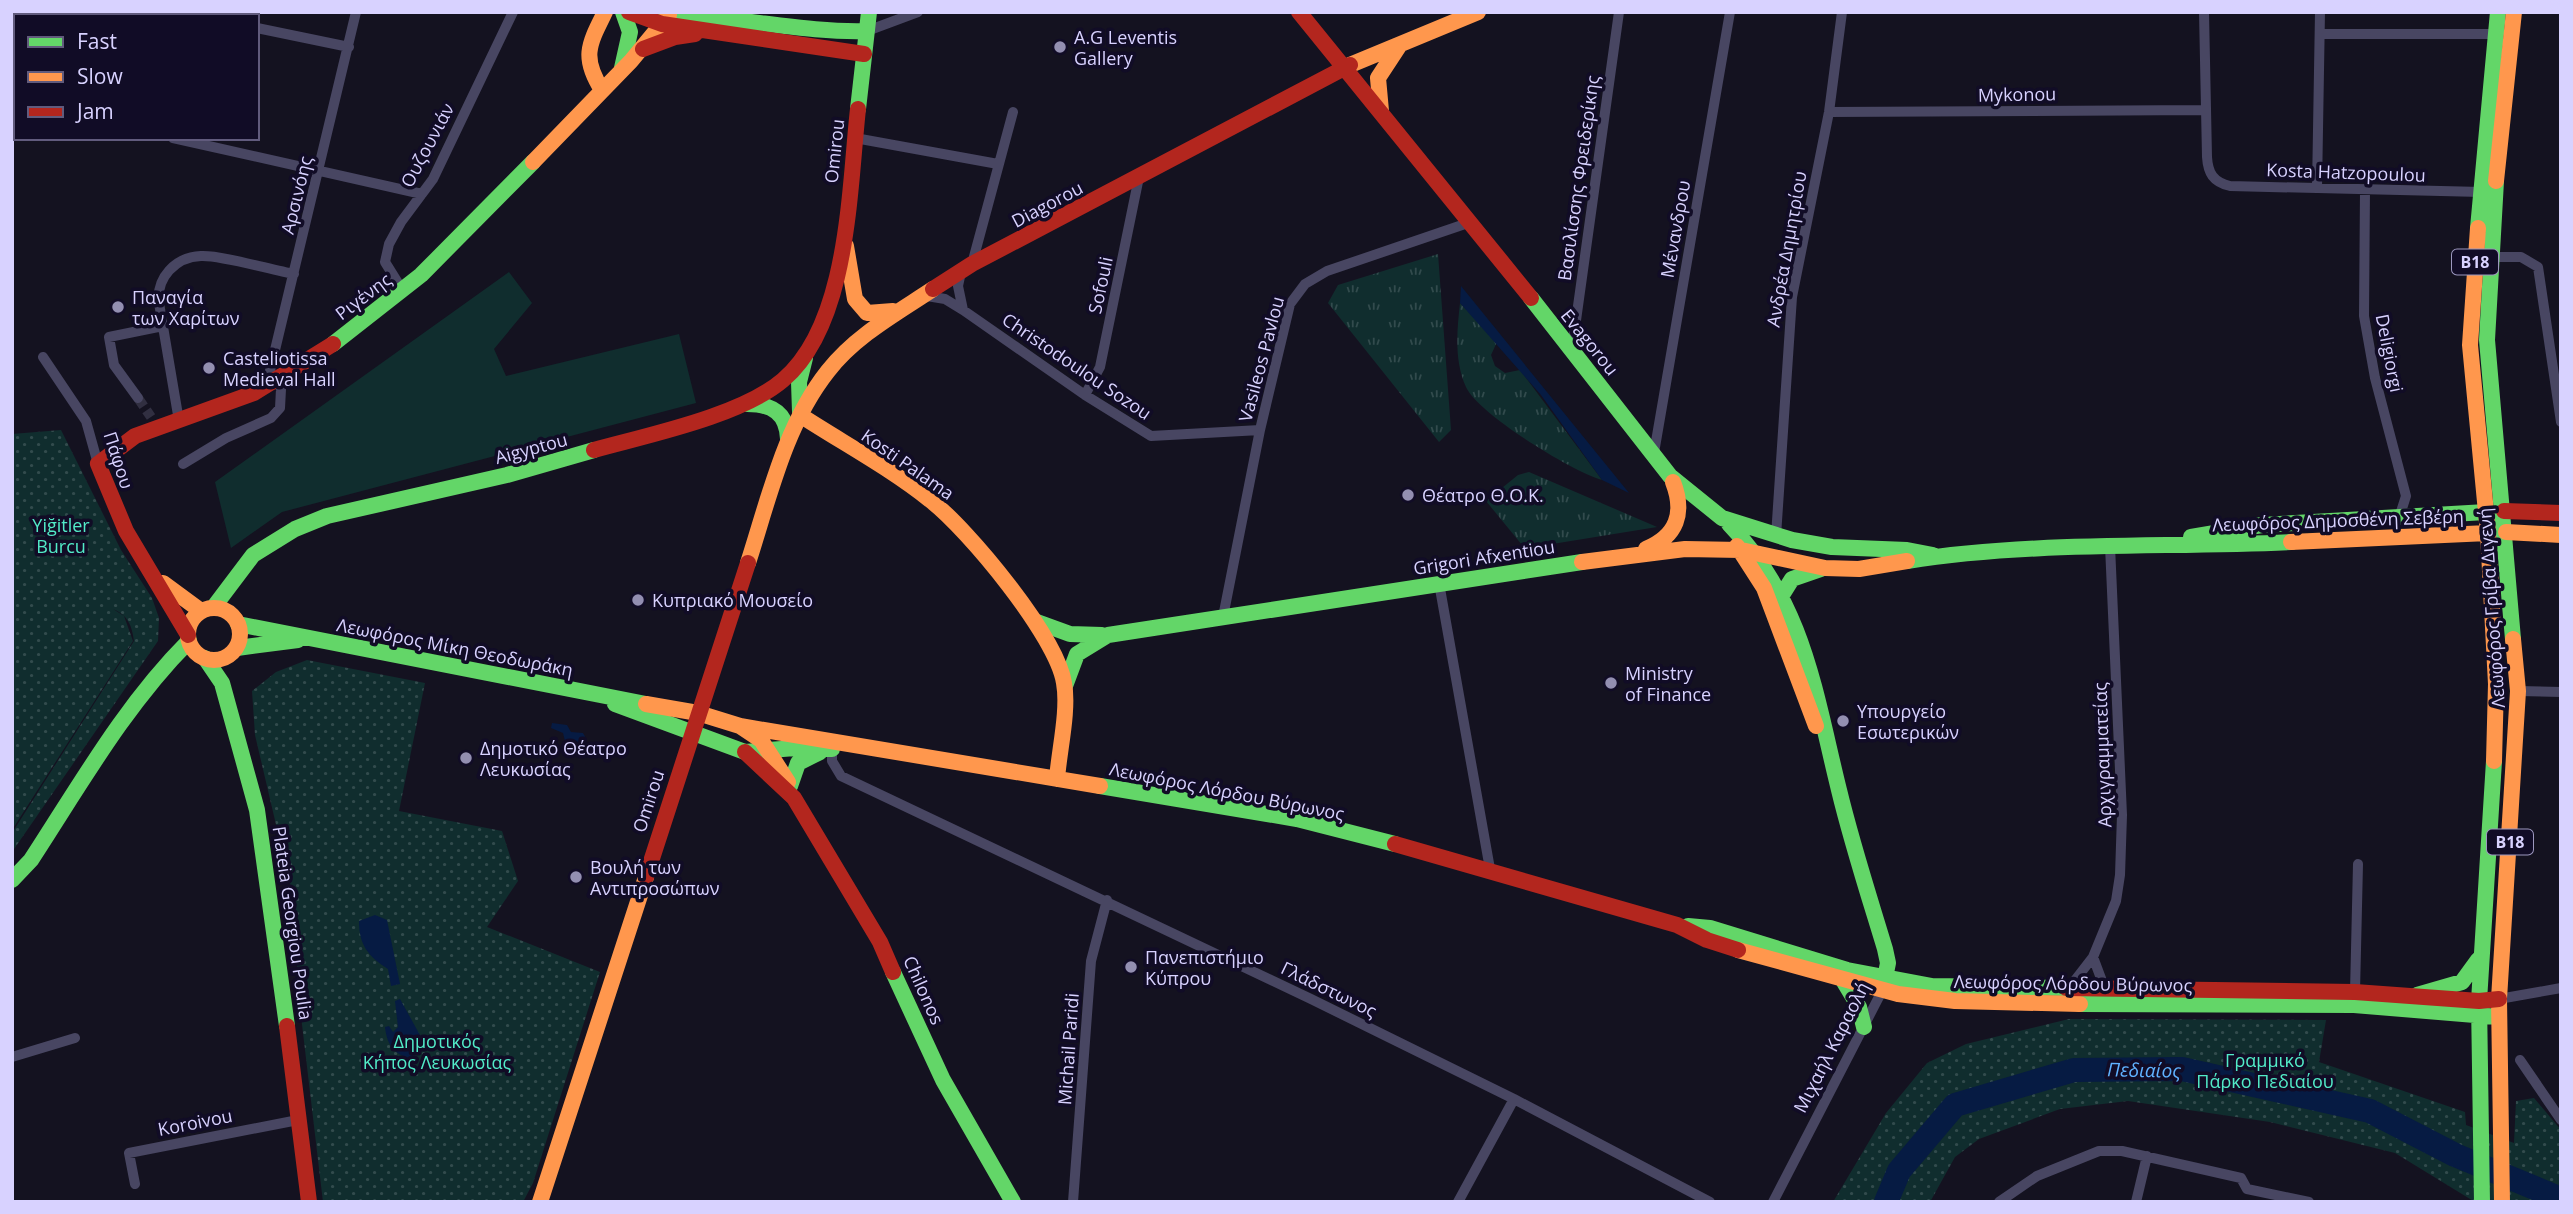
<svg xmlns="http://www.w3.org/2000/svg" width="2573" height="1214" viewBox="0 0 2573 1214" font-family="'Open Sans',sans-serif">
<defs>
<pattern id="grass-tufts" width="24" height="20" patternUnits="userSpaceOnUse" patternTransform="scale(1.75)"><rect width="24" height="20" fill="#102d2e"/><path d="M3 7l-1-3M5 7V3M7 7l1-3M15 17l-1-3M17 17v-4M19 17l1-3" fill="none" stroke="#324b4d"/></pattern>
<pattern id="park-dots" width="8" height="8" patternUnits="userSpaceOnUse" patternTransform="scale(1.75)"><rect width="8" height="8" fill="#102d2e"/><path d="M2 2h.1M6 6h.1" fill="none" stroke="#324b4d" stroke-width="1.8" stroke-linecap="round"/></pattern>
</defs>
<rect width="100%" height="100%" fill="#141220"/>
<path fill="url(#grass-tufts)" d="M1438,254L1451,430L1439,442L1328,303L1338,285Z
M1460,303L1497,342L1491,355L1495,366L1505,373L1520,370L1602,480C1573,472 1478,414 1466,387C1454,360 1457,331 1460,303Z
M1529,472L1657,527L1546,545L1527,551L1486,501L1518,475Z"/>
<path fill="url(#park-dots)" d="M61,430L121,550L152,598L159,618L158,641L12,852V833L134,641C132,626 128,615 113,609L124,616L133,641L12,830V434Z
M307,660L425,683L399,811L502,831L518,881L487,927L600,972L533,1183L523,1202H323L299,999L293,897L255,735L252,691L276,672Z
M2069,1019L2326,1020L2319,1062L2465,1112L2466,1125L2514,1143L2516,1101L2534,1098L2561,1130V1202H2475L2395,1153L2270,1122L2128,1101L2060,1109L1979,1139L1955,1157L1930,1202H1833L1886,1113L1927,1063L1966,1044Z"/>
<path fill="#102d2e" d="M509,272L532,303L494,349L506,376L679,334L696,403L282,512L231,548L215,482Z"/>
<path fill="#061b43" d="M1461,286L1629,493L1602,480L1541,395L1460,303Z
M552,723L567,725L571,732L583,733L587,740L580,746L566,745L563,733L551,728Z
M375,915L387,920L400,984L391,986L388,969C368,956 359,945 359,921Z
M400,999L421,1037L411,1059C394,1054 387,1045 385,1027L389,1026L393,1032L398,1027L395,1001Z"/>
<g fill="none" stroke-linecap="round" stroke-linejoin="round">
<path stroke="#061b43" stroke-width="24" d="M1886,1202L1899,1171L1955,1105L2074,1070L2182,1069L2370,1111L2455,1155L2561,1199"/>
<path stroke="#312f41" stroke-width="10" stroke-dasharray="10 5" stroke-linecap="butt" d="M138,398L151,417"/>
<path stroke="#484662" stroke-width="10" d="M176,12L194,16
M2204,12L2207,157C2208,173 2213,182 2230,186L2482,192
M257,28L349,47
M867,31L918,12
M2320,34H2498
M1829,112L2205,110
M173,138L422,194
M855,138L998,164
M2317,188L2320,12
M2365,190L2364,316L2375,378L2406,496L2399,518
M2491,257H2521L2538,267L2561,422
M972,264L1013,112
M961,272L958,286L963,310
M403,291L385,262L389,244L401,222L433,179L513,12
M927,296L945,299L963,310L1085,395L1151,436L1260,430
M1572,349L1619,12
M43,357L86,421L98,464
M271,385L269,375L356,12
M1085,395L1100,367L1139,177
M138,398L114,365L109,337L163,326
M179,421L159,303C156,278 175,257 201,256C222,255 271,270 294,274
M1654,453L1730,12
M183,464L226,438L271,418L280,408L281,389L277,381
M1776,536L1792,297L1829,112L1842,12
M1439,583L1490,869
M1223,617L1260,430L1290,304L1305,284L1327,271L1468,223
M2518,691L2561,692
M832,749V761L841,776L1311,999L1514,1099L1710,1202
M2093,957L2105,989
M2069,988L2093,957L2116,901L2120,875L2122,815L2110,546
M2355,992L2358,864
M2499,999L2561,988
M12,1057L75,1038
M2520,1060L2561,1120
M135,1184L129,1153L298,1120
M2247,1189L2309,1202
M1073,1202L1091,961L1107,900
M1458,1202L1514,1099
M1773,1202L1882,991
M1999,1202L2037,1176L2099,1151H2122L2241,1178L2247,1189
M2136,1202L2147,1156"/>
<path stroke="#63d668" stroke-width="16" d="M660,16C730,14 798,33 867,31
M622,68L630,32L623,12
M858,109L869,12
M2496,181L2487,340L2513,639
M2478,228L2498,12
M1531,298L1670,476L1722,518L1792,540L1832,547L1907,550L1933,555
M333,344L421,275L533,162
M747,404C772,404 787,413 788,439
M800,412L799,382L805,358
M1729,524C1804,603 1814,689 1839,790C1852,844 1869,896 1885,949L1888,963L1883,988
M2191,537L2262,525L2486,512
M1907,561C2034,541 2164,548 2291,542
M1782,595L1792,579L1821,569
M213,608L253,555L295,529L327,516L507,475L594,450
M1037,622L1070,634L1102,635
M238,624L646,704
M237,648L298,640
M205,658L222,683L257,810L287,1026
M1065,686L1077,654L1108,635L1582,562
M615,704L745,752L807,747L832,749
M790,786L798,763L820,752
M1100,786L1297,819L1395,844
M12,880L31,860C80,785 125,705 189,641
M1688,926L1710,928L1847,970L1932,986L2066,988
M893,972L943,1080L1013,1202
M1844,982L1859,1007L1864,1027
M2417,995L2462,982L2478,960
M2080,1004L2354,1005L2499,1017
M2482,1202L2479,1001L2494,761"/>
<path stroke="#ff974d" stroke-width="16" d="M1350,65L1478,12
M602,90C581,57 589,44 605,12
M1381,111L1378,78L1399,46
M533,162L631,61L669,15
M2496,181L2514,12
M2478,228L2470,345L2488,533L2496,684L2494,761
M846,246L855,299L867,313L893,311
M800,415C843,443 890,468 930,500C968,529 1057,637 1064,683C1069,710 1059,751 1057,779
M2506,532L2561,535
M2291,542L2488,533
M1737,546L1764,588L1816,726
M1646,549C1677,536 1685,513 1673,482
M1582,562L1685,549L1741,550L1825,568L1859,569L1907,561
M748,563C769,498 785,425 828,371C855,336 897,313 933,289
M163,583L201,611
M188 634a26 26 0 1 1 52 0a26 26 0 1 1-52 0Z
M646,704L698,713L740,726L1100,786
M740,726L761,740L788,782
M1738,950L1898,994L1955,1001L2080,1004
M540,1202L646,877
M2502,1202L2499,999L2518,691L2513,639"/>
<path stroke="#b3261e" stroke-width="16" d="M629,12L662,24L864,54
M1299,12L1531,298
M643,49L675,37L695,34
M933,289L972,264L1350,65
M594,450C648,435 741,416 783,380C849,324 849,190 858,109
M2504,511L2561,513
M188,635L126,531L98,464L135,436L254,393L333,344
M745,752L794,798L880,942L893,972
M1395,844L1677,925L1707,940L1738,950
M646,877L748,563
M2066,988L2355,992L2479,1001L2499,999
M287,1026L309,1202"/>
</g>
<g fill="#938fb1" stroke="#110c26" stroke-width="2.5">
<circle cx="1060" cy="47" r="7"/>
<circle cx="118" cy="307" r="7"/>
<circle cx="209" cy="368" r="7"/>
<circle cx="1408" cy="495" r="7"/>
<circle cx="638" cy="600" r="7"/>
<circle cx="1611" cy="683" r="7"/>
<circle cx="1843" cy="721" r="7"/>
<circle cx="466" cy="758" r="7"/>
<circle cx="576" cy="877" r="7"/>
<circle cx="1131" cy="967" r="7"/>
</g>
<g text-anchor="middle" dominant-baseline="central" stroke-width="7" stroke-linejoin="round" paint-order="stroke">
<g fill="#110c26" stroke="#9c97be" stroke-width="2">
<rect x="2452" y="249.5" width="46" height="25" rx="5"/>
<rect x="2487" y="829.5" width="46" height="25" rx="5"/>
</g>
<g font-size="16" font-weight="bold" fill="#d8d2ff">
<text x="2475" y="262">B18</text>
<text x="2510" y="842">B18</text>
</g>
<g font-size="18" fill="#d8d2ff" stroke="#110c26" text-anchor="start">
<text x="1074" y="37">A.G Leventis<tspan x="1074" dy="21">Gallery</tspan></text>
<text x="132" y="297">Παναγία<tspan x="132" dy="21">των Χαρίτων</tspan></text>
<text x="223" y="358">Casteliotissa<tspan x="223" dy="21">Medieval Hall</tspan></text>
<text x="1422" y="495">Θέατρο Θ.Ο.Κ.</text>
<text x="652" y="600">Κυπριακό Μουσείο</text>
<text x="1625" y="673">Ministry<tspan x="1625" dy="21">of Finance</tspan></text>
<text x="1857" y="711">Υπουργείο<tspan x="1857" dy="21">Εσωτερικών</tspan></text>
<text x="480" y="748">Δημοτικό Θέατρο<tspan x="480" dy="21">Λευκωσίας</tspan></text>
<text x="590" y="867">Βουλή των<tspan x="590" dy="21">Αντιπροσώπων</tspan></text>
<text x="1145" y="957">Πανεπιστήμιο<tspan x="1145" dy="21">Κύπρου</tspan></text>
</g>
<g font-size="18" fill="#d8d2ff" stroke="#110c26">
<text transform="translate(2017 94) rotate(-1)">Mykonou</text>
<text transform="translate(427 145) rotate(-62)">Ουζουνιάν</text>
<text transform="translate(834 151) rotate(-84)">Omirou</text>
<text transform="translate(2346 172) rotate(2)">Kosta Hatzopoulou</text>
<text transform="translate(1578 178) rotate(-82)">Βασιλίσσης Φρειδερίκης</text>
<text transform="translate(296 195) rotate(-76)">Αρσινόης</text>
<text transform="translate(1047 204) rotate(-28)">Diagorou</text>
<text transform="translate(1675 229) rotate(-80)">Μένανδρου</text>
<text transform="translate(1786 249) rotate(-80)">Ανδρέα Δημητρίου</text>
<text transform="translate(1100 285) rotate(-78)">Sofouli</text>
<text transform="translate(363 296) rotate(-37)">Ριγένης</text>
<text transform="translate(1590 342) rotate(51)">Evagorou</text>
<text transform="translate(2390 353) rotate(79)">Deligiorgi</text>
<text transform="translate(1261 359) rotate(-75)">Vasileos Pavlou</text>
<text transform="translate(1077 366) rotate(34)">Christodoulou Sozou</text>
<text transform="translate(531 448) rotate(-15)">Aigyptou</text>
<text transform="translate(119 460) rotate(72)">Πάφου</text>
<text transform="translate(908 464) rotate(35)">Kosti Palama</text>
<text transform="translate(2338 520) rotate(-2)">Λεωφόρος Δημοσθένη Σεβέρη</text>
<text transform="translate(1484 557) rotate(-9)">Grigori Afxentiou</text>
<text transform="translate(2491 608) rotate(-94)">Λεωφόρος Γρίβα Διγενή</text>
<text transform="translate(455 647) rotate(11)">Λεωφόρος Μίκη Θεοδωράκη</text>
<text transform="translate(2102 755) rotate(-92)">Αρχιγραμματείας</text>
<text transform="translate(1227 791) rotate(11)">Λεωφόρος Λόρδου Βύρωνος</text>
<text transform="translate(648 801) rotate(-72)">Omirou</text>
<text transform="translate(293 923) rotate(82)">Plateia Georgiou Poulia</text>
<text transform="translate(2073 983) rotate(1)">Λεωφόρος Λόρδου Βύρωνος</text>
<text transform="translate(1329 989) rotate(26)">Γλάδστωνος</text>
<text transform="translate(924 990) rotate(66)">Chilonos</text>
<text transform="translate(1831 1047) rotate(-63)">Μιχαήλ Καραολή</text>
<text transform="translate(1068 1049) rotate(-86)">Michail Paridi</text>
<text transform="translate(195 1122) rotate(-11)">Koroivou</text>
</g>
<g font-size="18" fill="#52ebc8" stroke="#110c26">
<text x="61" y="525">Yiğitler<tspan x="61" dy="21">Burcu</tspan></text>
<text x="437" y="1041">Δημοτικός<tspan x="437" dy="21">Κήπος Λευκωσίας</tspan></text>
<text x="2265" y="1060">Γραμμικό<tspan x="2265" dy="21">Πάρκο Πεδιαίου</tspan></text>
</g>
<g font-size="19" font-style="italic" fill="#60b2ff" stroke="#110c26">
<text transform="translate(2144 1070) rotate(1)">Πεδιαίος</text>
</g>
</g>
<rect width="2573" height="1214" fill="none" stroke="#d8d2ff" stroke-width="28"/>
<rect x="14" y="14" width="245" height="126" fill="#110c26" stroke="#615b7d" stroke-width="2"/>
<rect x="28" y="37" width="35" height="10" fill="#63d668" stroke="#615b7d" stroke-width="2"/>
<text x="77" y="49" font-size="21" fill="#d8d2ff">Fast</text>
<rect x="28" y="72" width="35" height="10" fill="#ff974d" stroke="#615b7d" stroke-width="2"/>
<text x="77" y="84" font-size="21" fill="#d8d2ff">Slow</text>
<rect x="28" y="107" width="35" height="10" fill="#b3261e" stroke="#615b7d" stroke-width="2"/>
<text x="77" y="119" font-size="21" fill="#d8d2ff">Jam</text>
</svg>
